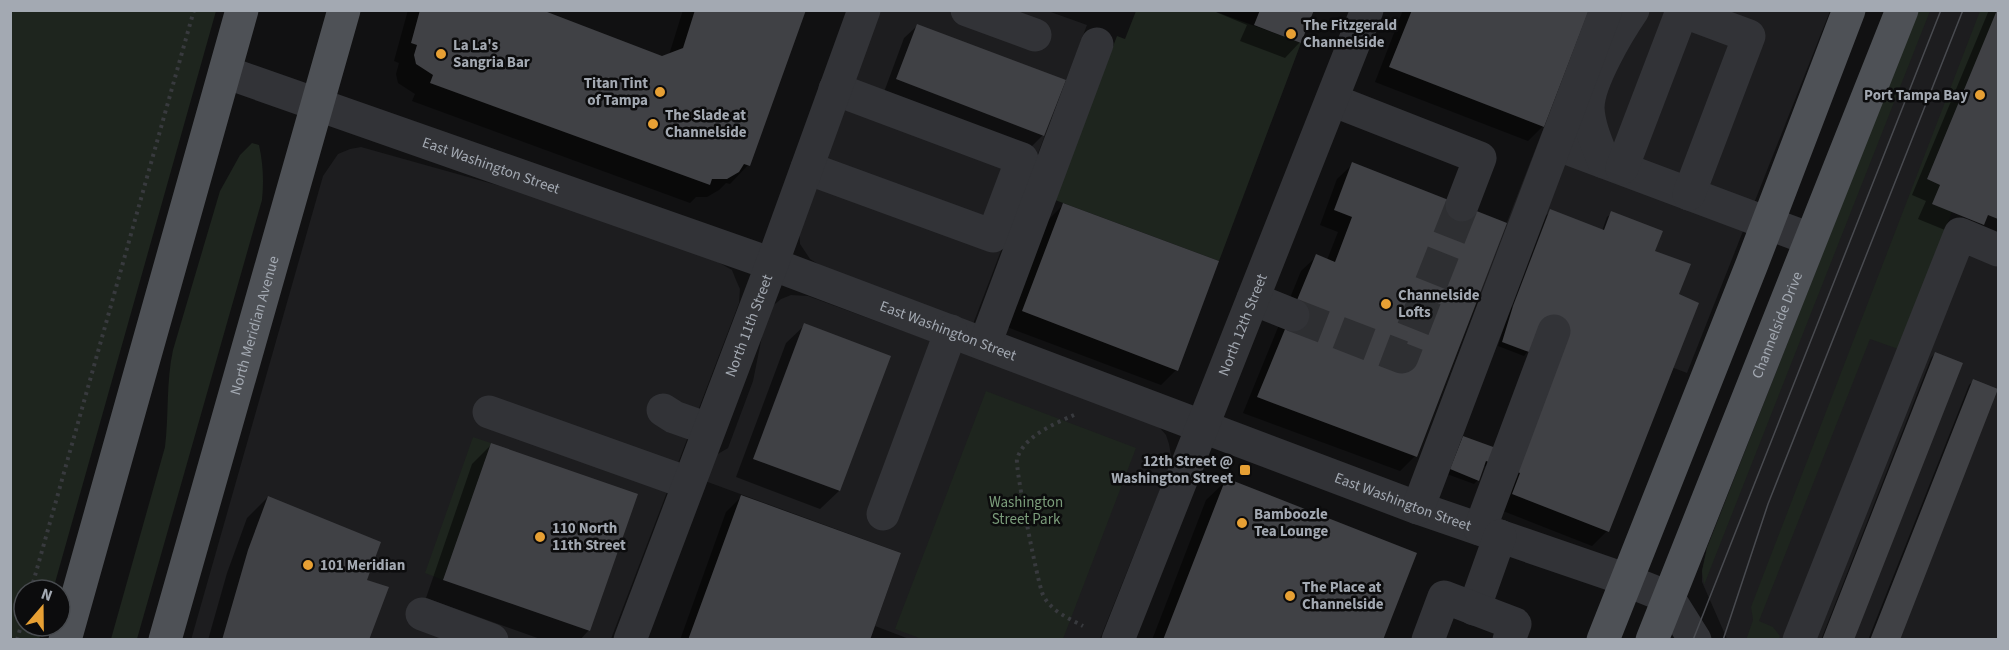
<svg xmlns="http://www.w3.org/2000/svg" width="2009" height="650" viewBox="0 0 2009 650" font-family="'Source Sans 3',sans-serif">
<rect width="100%" height="100%" fill="#111112"/>
<path fill="#1d1d1f" d="M878,11H1048L1087,25L973,324L829,271L810,259L800,244L799,227Z
M1589,11H1830L1687,373L1479,294Z
M1918,11H1998V639H1727L1702,582V571L1707,548Z
M361,147L547,199L718,262L732,270L736,280L740,289L739,303L611,639L191,640L323,176L338,154L350,149Z
M791,295L808,296L1144,419L1160,428L1166,435L1169,444L1171,455L1169,467L1100,639H909L875,626L901,553L705,481L716,455L728,448L753,381L766,316L770,308L781,299Z"/>
<path fill="#1e251e" d="M10,11H216L53,590H24V626H43L39,640L10,639Z
M1136,11H1214L1301,43L1219,261L1055,200L1117,36L1125,39Z
M1918,11H1930L1704,585L1702,571L1707,548Z
M1980,11H1997L1927,179L1940,185L1952,212L1898,349L1870,339L1759,621L1773,627L1780,636L1779,639L1746,640L1753,620L1751,607Z
M252,143L259,145C263,163 264,181 262,200L137,639H111L165,447C169,415 166,382 173,350L220,191L240,155Z
M986,391L1136,448L1063,639H922L895,629Z
M473,437L491,443L443,580L425,573Z"/>
<path fill="#0007" d="M408,10H540L662,58L669,55L683,10H805L748,165L730,184L726,183L719,190L707,197H696L690,203L412,101L415,94L398,83L396,74L399,63L394,61Z
M1211,10H1313L1300,42L1285,58L1240,41L1247,25Z
M1403,10H1588L1543,126L1528,141L1375,82Z
M1989,10H1998V233L1967,239L1918,219L1926,201L1912,195Z
M917,26L1043,135L1031,147L884,92L904,38Z
M1353,164L1415,456L1400,471L1243,413L1301,271L1317,256L1327,260L1338,232L1320,225L1337,179Z
M1063,205L1176,370L1161,385L1007,327L1048,220Z
M1551,211L1602,231L1607,217L1612,213L1654,251L1677,295L1607,531L1592,546L1498,509L1511,475L1483,465L1478,480L1474,484L1447,474L1459,442L1463,438L1516,457L1558,344L1528,351L1524,356L1498,346L1505,324L1499,322L1535,226Z
M805,325L889,357L839,491L820,509L736,477L786,343Z
M1935,353L1852,640H1821L1931,358Z
M1973,381L1898,640H1868L1969,385Z
M491,445L589,630L580,640H543L426,598L472,464Z
M1227,480L1381,640H1152L1206,500Z
M268,497L365,581L368,640H208L227,573L247,518Z
M741,497L868,640H680L726,512Z"/>
<path fill="#404145" d="M420,10H542L662,56L683,48L695,10H806L750,166L744,164L739,172L727,179H712L710,185L430,83L433,75L416,64L414,55L417,45L411,43Z
M1260,10H1314L1301,43L1254,25Z
M1412,10H1589L1544,127L1389,67Z
M1997,10H1998V219L1988,215L1984,225L1932,204L1940,185L1927,179Z
M917,24L1066,80L1044,136L896,79Z
M1352,162L1507,223L1417,457L1257,397L1316,254L1335,262L1352,217L1334,210Z
M1063,203L1219,261L1178,371L1022,311Z
M1550,209L1604,230L1611,211L1663,231L1655,251L1691,264L1679,294L1699,303L1609,532L1512,494L1520,473L1486,461L1479,481L1450,469L1463,436L1518,456L1529,352L1502,342L1513,306Z
M804,323L891,356L840,491L753,459Z
M1935,352L1963,363L1854,640H1822Z
M1973,379L1998,389L1900,640H1870Z
M491,443L638,494L590,631L443,580Z
M1226,478L1417,553L1383,640H1163Z
M741,495L901,553L870,640H688Z
M268,496L381,542L367,580L389,587L369,640H222L248,550Z"/>
<g fill="none" stroke-linecap="round" stroke-linejoin="round">
<path stroke="#2e2f32" stroke-width="33" stroke-dasharray="33 16" stroke-linecap="butt" d="M1293,315L1402,357L1462,205"/>
<path stroke="#383a3e" stroke-width="4" stroke-dasharray="3 4.5" stroke-linecap="butt" d="M1074,415C1054,424 1024,436 1017,459C1015,468 1038,585 1043,595C1051,611 1068,618 1083,626
M31,590L194,10
M17,640L24,615"/>
<g stroke="#323337" stroke-width="33">
<path d="M967,10L1035,35"/>
<path id="s1" d="M225,72L772,264L1418,508L1610,574L1668,597L1695,640"/>
<path d="M1332,100L1480,158L1462,205"/>
<path d="M1556,144L1810,239"/>
<path d="M1604,162C1597,144 1589,127 1588,108C1588,82 1618,32 1633,10"/>
<path d="M807,168L993,236L1022,159L835,89"/>
<path d="M1622,168L1682,11L1749,36L1689,194"/>
<path d="M1253,299L1293,315"/>
<path d="M985,344L1097,44"/>
<path d="M663,410L674,417L708,429"/>
<path d="M489,412L688,483"/>
<path d="M1418,508L1606,10"/>
<path d="M883,514L951,331"/>
<path d="M1480,529L1554,331"/>
<path d="M1474,609L1500,536"/>
<path d="M422,614L492,640"/>
<path id="s2" d="M630,640L772,264L864,10"/>
<path id="s3" d="M1118,640L1367,10"/>
<path d="M1428,640L1444,597L1515,624L1509,640"/>
<path d="M1799,640L1960,234L1998,250"/>
</g>
<g stroke="#4e5156" stroke-width="33">
<path d="M65,640L242,10"/>
<path id="s4" d="M165,640L344,10"/>
<path d="M1603,640L1752,264L1849,10"/>
<path id="s5" d="M1652,640L1902,10"/>
</g>
<path stroke="#494b50" stroke-width="1.5" d="M1693,640L1941,10
M1723,640L1768,504L1963,10"/>
</g>
<g fill="#e7a034" stroke="#0c0c0d" stroke-width="2">
<circle cx="1291" cy="34" r="6"/>
<circle cx="441" cy="54" r="6"/>
<circle cx="660" cy="92" r="6"/>
<circle cx="1980" cy="95" r="6"/>
<circle cx="653" cy="124" r="6"/>
<circle cx="1386" cy="304" r="6"/>
<rect x="1239" y="464" width="12" height="12" rx="3"/>
<circle cx="1242" cy="523" r="6"/>
<circle cx="540" cy="537" r="6"/>
<circle cx="308" cy="565" r="6"/>
<circle cx="1290" cy="596" r="6"/>
</g>
<g text-anchor="middle" dominant-baseline="central" stroke-width="5" stroke-linejoin="round" paint-order="stroke">
<g font-size="15" font-weight="bold" fill="#a3a9b2" stroke="#0c0c0d" text-anchor="start">
<text x="1303" y="25">The Fitzgerald<tspan x="1303" dy="17">Channelside</tspan></text>
<text x="453" y="45">La La's<tspan x="453" dy="17">Sangria Bar</tspan></text>
<text x="648" y="83" text-anchor="end">Titan Tint<tspan x="648" dy="17">of Tampa</tspan></text>
<text x="1968" y="95" text-anchor="end">Port Tampa Bay</text>
<text x="665" y="115">The Slade at<tspan x="665" dy="17">Channelside</tspan></text>
<text x="1398" y="295">Channelside<tspan x="1398" dy="17">Lofts</tspan></text>
<text x="1233" y="461" text-anchor="end">12th Street @<tspan x="1233" dy="17">Washington Street</tspan></text>
<text x="1254" y="514">Bamboozle<tspan x="1254" dy="17">Tea Lounge</tspan></text>
<text x="552" y="528">110 North<tspan x="552" dy="17">11th Street</tspan></text>
<text x="320" y="565">101 Meridian</text>
<text x="1302" y="587">The Place at<tspan x="1302" dy="17">Channelside</tspan></text>
</g>
<g font-size="15" fill="#a3a9b2" stroke="#0c0c0d">
<text stroke="none"><textPath href="#s1" startOffset="282">East Washington Street</textPath></text>
<text stroke="none"><textPath href="#s4" startOffset="327">North Meridian Avenue</textPath></text>
<text stroke="none"><textPath href="#s2" startOffset="336">North 11th Street</textPath></text>
<text stroke="none"><textPath href="#s3" startOffset="339">North 12th Street</textPath></text>
<text stroke="none"><textPath href="#s5" startOffset="339">Channelside Drive</textPath></text>
<text stroke="none"><textPath href="#s1" startOffset="768">East Washington Street</textPath></text>
<text stroke="none"><textPath href="#s1" startOffset="1254">East Washington Street</textPath></text>
</g>
<g font-size="15" fill="#7b9d7b" stroke="#0c0c0d">
<text x="1026" y="502">Washington<tspan x="1026" dy="17">Street Park</tspan></text>
</g>
</g>
<rect width="2009" height="650" fill="none" stroke="#a3a9b2" stroke-width="24"/>
<g transform="translate(42 608) rotate(20)"><circle r="28" fill="#0c0c0d" stroke="#484b4f" stroke-width="1.5"/>
<path d="M0-4.5L10 22L0 15L-10 22Z" fill="#e7a034"/>
<text y="-9" font-size="16" font-weight="bold" text-anchor="middle" fill="#a3a9b2">N</text>
</g>
</svg>
